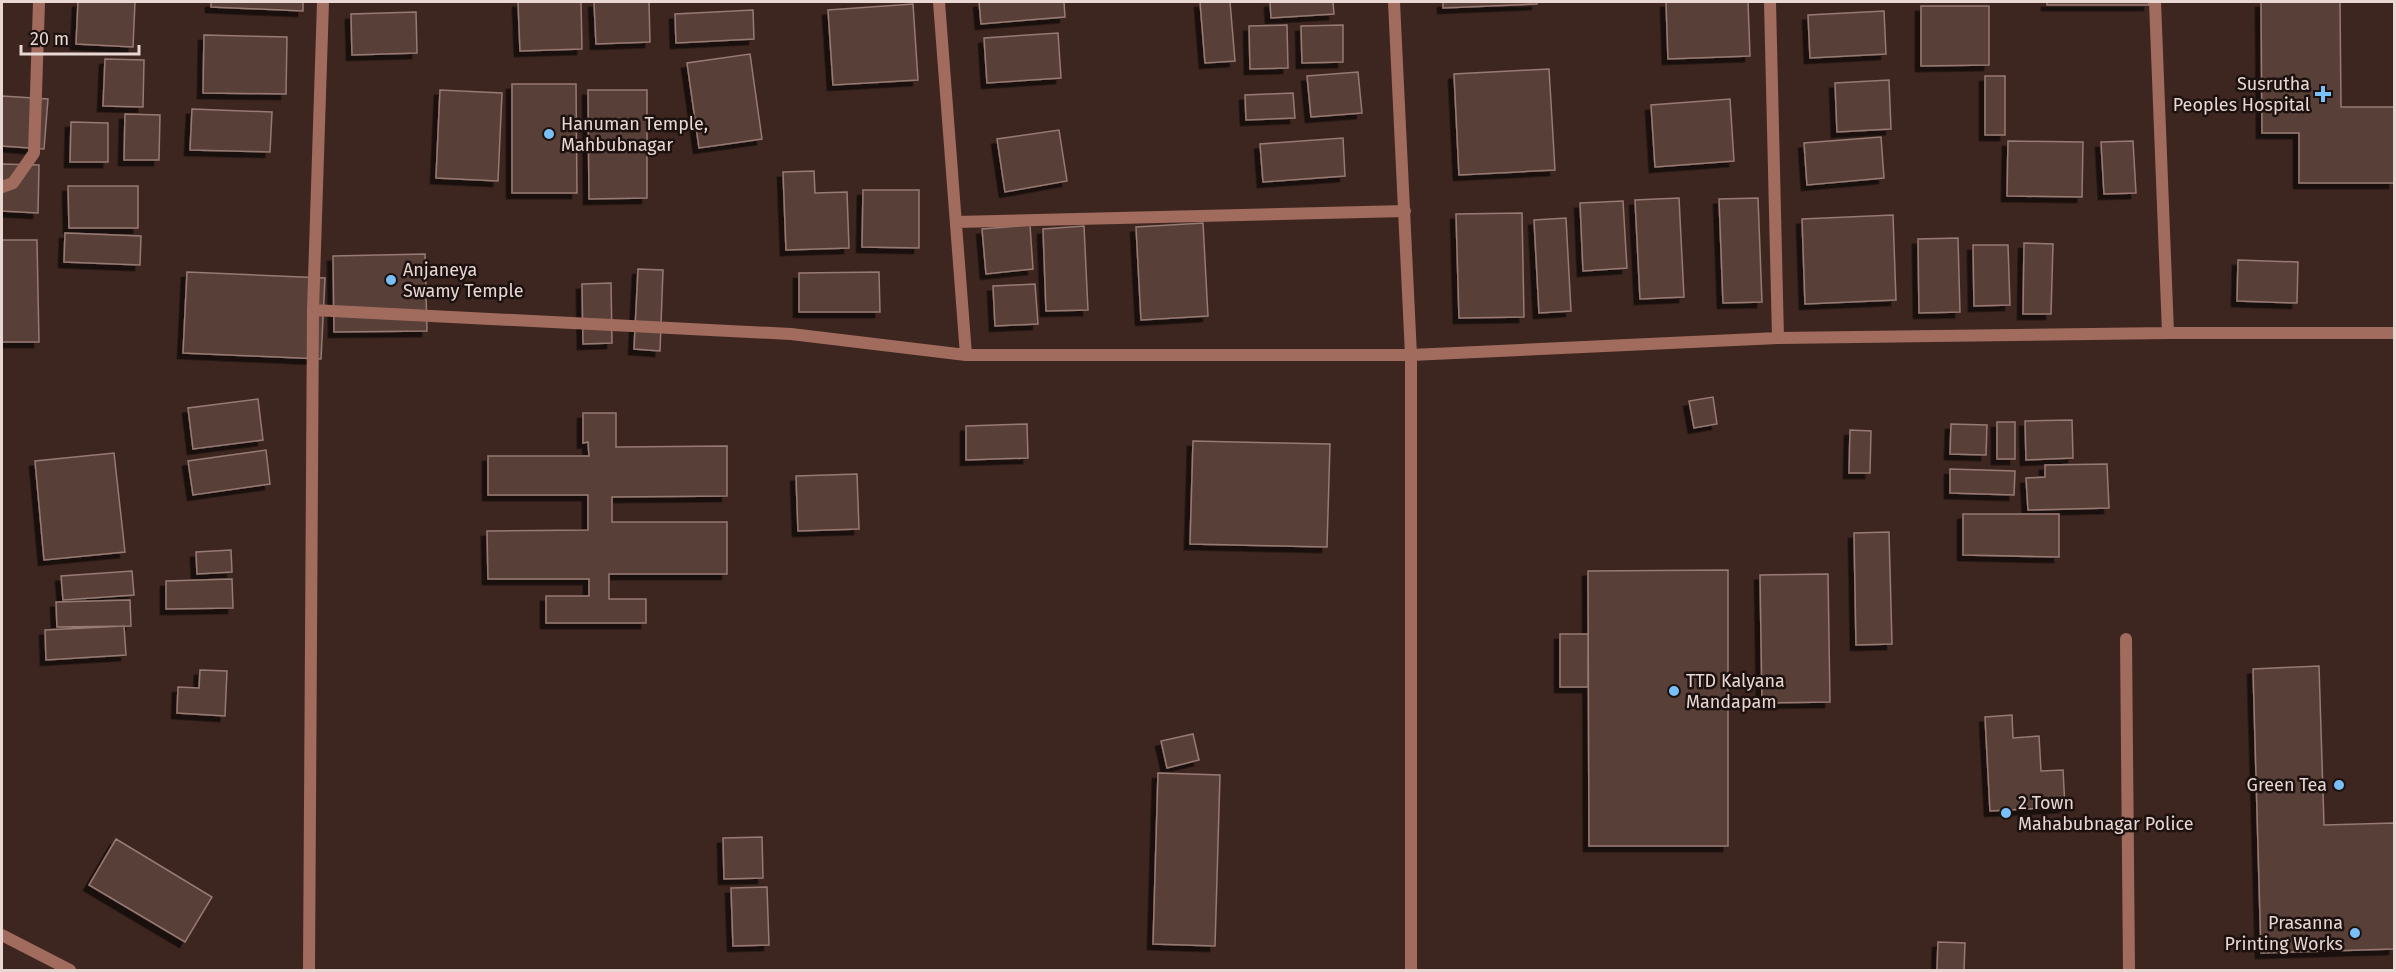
<svg xmlns="http://www.w3.org/2000/svg" width="2396" height="972" viewBox="0 0 2396 972" font-family="'Fira Sans',sans-serif">
<defs>
<filter id="shadow"><feDropShadow dx="-5.5" dy="5.5" stdDeviation="0" flood-color="#0009"/></filter>
</defs>
<rect width="100%" height="100%" fill="#3e2620"/>
<path fill="#593f39" stroke="#977a73" stroke-width="1.5" filter="url(#shadow)" d="M78,2H135L133,47L76,44Z
M211,2H303V11L211,7Z
M518,2H581L582,49L520,51Z
M594,2H649L650,42L596,44Z
M979,2H1064L1065,17L981,24Z
M1200,2H1230L1235,61L1205,63Z
M1270,2H1333L1334,14L1271,18Z
M1443,2H1537V4L1443,8Z
M1666,2H1748L1750,56L1668,59Z
M2047,2H2149V5H2047Z
M2261,2H2340L2341,107H2394V183H2299V133H2262Z
M913,4L918,80L833,85L828,10Z
M1921,6H1989V65L1921,66Z
M753,10L754,39L676,43L675,14Z
M1884,11L1886,54L1810,58L1808,15Z
M416,12L417,53L352,55L351,14Z
M1287,25L1288,68L1250,69L1249,26Z
M1343,25V62L1302,63L1301,26Z
M1058,33L1061,78L987,83L984,38Z
M204,35L287,37L286,94L203,93Z
M750,54L762,139L699,148L687,63Z
M105,59L144,60L143,107L103,106Z
M1549,69L1555,170L1459,175L1454,74Z
M1358,72L1362,113L1311,117L1307,76Z
M1985,76H2005V135H1985Z
M1889,80L1891,129L1837,132L1835,83Z
M512,84H576L577,193H512Z
M440,90L502,93L498,181L436,178Z
M588,90H647V198L589,199Z
M1293,93L1295,118L1246,120L1245,95Z
M2,96L48,99L44,149L2,146Z
M1730,99L1734,161L1655,167L1651,105Z
M192,109L272,112L270,152L190,150Z
M125,114L160,115L159,160H124Z
M71,122L108,123V162H70Z
M1059,130L1067,181L1005,192L997,139Z
M1881,137L1884,178L1807,185L1804,143Z
M1343,138L1345,176L1263,182L1260,144Z
M2008,141L2083,142L2082,197L2007,196Z
M2133,141L2136,193L2104,194L2101,142Z
M2,164L39,165L38,213L2,211Z
M814,171L815,193L847,192L849,248L786,250L783,172Z
M68,186H138V228H69Z
M863,190H919V248L862,247Z
M1679,198L1684,297L1640,299L1635,200Z
M1758,198L1762,302L1723,303L1719,199Z
M1623,201L1627,268L1583,271L1580,203Z
M1522,213L1524,317L1459,318L1456,214Z
M1893,215L1896,300L1805,304L1802,219Z
M1566,218L1571,311L1539,313L1534,220Z
M1203,223L1208,316L1141,320L1136,227Z
M1030,225L1033,269L986,274L982,229Z
M1084,226L1088,310L1046,311L1043,229Z
M65,233L141,236L140,265L64,262Z
M1958,238L1960,312L1919,313L1918,239Z
M2,240H37L39,342H2Z
M2024,243L2053,244L2051,314H2023Z
M1973,245H2008L2010,305L1974,306Z
M425,254L427,331L334,332L333,256Z
M2238,260L2298,262L2297,303L2237,301Z
M638,269L663,270L660,351L634,349Z
M187,272L325,278L321,359L183,353Z
M879,272L880,312H799V273Z
M611,283L612,343L583,344L582,284Z
M1035,284L1038,324L995,326L993,286Z
M1713,397L1717,424L1694,428L1689,401Z
M258,399L263,440L193,449L188,408Z
M583,413H616V447L727,446V496L612,497V522H727V574H609V599H646V623H546V596H589V579H488L487,531L588,530V495H488V456H589L588,442L583,443Z
M2072,420L2073,458L2026,460L2025,421Z
M1997,422H2015V459H1997Z
M1027,424L1028,458L966,460V426Z
M1951,424L1987,425L1986,455L1950,454Z
M1850,430L1871,431L1870,473H1849Z
M1193,441L1330,444L1327,547L1190,544Z
M266,450L270,484L193,495L188,461Z
M114,453L125,552L44,560L35,461Z
M2107,464L2109,508L2028,510L2026,478L2045,477V465Z
M1950,469L2015,471L2014,495L1950,493Z
M857,474L859,529L798,531L796,476Z
M1963,514H2059V557L1963,555Z
M1889,532L1892,644L1856,645L1854,533Z
M231,550L232,572L197,574L196,552Z
M1728,570V846H1589L1588,571Z
M132,571L134,595L63,600L61,576Z
M1828,574L1830,702L1762,703L1760,575Z
M232,579L233,608L166,609V581Z
M130,600L131,626L57,627L56,602Z
M124,626L126,655L46,660L45,630Z
M1560,634H1588V687H1560Z
M2319,666L2324,825L2394,823V949L2261,953L2253,669Z
M200,670L227,671L225,716L177,713L178,687L199,688Z
M2012,715L2013,738L2039,736L2041,771L2063,770L2065,807L1990,811L1985,717Z
M1193,734L1199,760L1167,768L1161,741Z
M1158,773L1220,775L1215,946L1153,944Z
M762,837L763,878L724,879L723,838Z
M116,839L212,897L185,942L89,885Z
M767,887L769,945L733,946L731,888Z
M1938,942L1965,943L1964,970H1937Z"/>
<g fill="none" stroke-linecap="round" stroke-linejoin="round">
<path stroke="#a16b5d" stroke-width="12" d="M2126,639L2129,970"/>
<path stroke="#a16b5d" stroke-width="12" d="M323,2L313,310L791,334L966,355H1411L1394,2
M939,2L966,355
M1770,2L1778,338
M2155,2L2168,333
M2,187L13,183L34,153L39,2
M956,222L1405,211
M309,970L313,310
M1411,970V355L1778,338L2168,333H2394"/>
<path stroke="#a16b5d" stroke-width="12" d="M2,935L70,970"/>
</g>
<g fill="#79bff8" stroke="#1d120f" stroke-width="2">
<path d="M2320 85h6v6h6v6h-6v6h-6v-6h-6v-6h6z"/>
<circle cx="549" cy="134" r="6"/>
<circle cx="391" cy="280" r="6"/>
<circle cx="1674" cy="691" r="6"/>
<circle cx="2339" cy="785" r="6"/>
<circle cx="2006" cy="813" r="6"/>
<circle cx="2355" cy="933" r="6"/>
</g>
<g text-anchor="middle" dominant-baseline="central" stroke-width="5" stroke-linejoin="round" paint-order="stroke">
<g font-size="18" fill="#e8d7d3" stroke="#1d120f" text-anchor="start">
<text x="2310" y="84" text-anchor="end">Susrutha<tspan x="2310" dy="21">Peoples Hospital</tspan></text>
<text x="561" y="124">Hanuman Temple,<tspan x="561" dy="21">Mahbubnagar</tspan></text>
<text x="403" y="270">Anjaneya<tspan x="403" dy="21">Swamy Temple</tspan></text>
<text x="1686" y="681">TTD Kalyana<tspan x="1686" dy="21">Mandapam</tspan></text>
<text x="2327" y="785" text-anchor="end">Green Tea</text>
<text x="2018" y="803">2 Town<tspan x="2018" dy="21">Mahabubnagar Police</tspan></text>
<text x="2343" y="923" text-anchor="end">Prasanna<tspan x="2343" dy="21">Printing Works</tspan></text>
</g>
</g>
<rect width="2396" height="972" fill="none" stroke="#e8d7d3" stroke-width="6"/>
<path d="M21 45v9h118v-9" fill="none" stroke="#e8d7d3" stroke-width="3"/>
<text x="30" y="45" font-size="18" fill="#e8d7d3" stroke="#1d120f" stroke-width="4.5" paint-order="stroke">20 m</text>
</svg>
